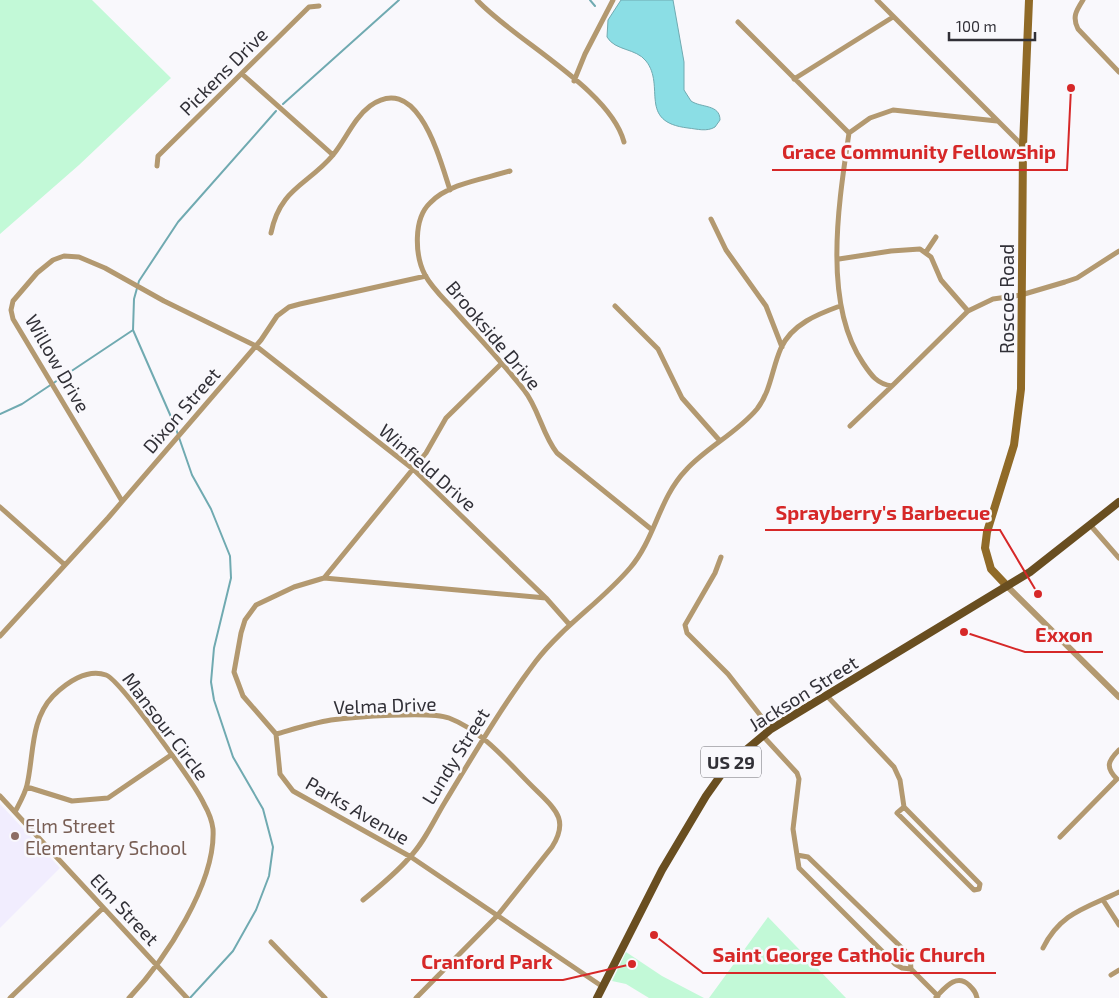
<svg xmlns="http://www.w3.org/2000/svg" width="1119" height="998" viewBox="0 0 1119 998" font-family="'Exo 2',sans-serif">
<rect width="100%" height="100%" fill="#f9f8fc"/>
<path fill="#f1edfe" d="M0,804L60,868L0,928Z"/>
<path fill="#c2f9d7" d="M0,0H92L171,78L79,165L0,234Z
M768,917L846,998H709Z
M626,952L662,976L704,998H649L626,984L612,981Z"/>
<path fill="#8bdee5" stroke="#70aab1" d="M621,0H673L684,62V90L691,101C701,108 720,104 720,120L715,127C707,132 697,129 688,128C637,122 666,86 646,61C636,48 615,51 607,37L608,20Z"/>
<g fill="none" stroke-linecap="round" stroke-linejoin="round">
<path stroke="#70aab1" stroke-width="2" d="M590,0L595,6
M283,104L399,0
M0,414L22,404L133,330
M190,998L233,951L256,910L269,876L273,847L263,809L233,757L214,700L211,682L214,648L231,578L230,556L211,509L192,475L175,426L133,330L134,299L139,281L178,222L276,111"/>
<path stroke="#b39970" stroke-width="5" d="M477,0C514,40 610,89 624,142
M877,0L1023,146
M1083,0C1076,11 1072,17 1078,29L1119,72
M738,22L849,133
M242,74L333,155
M794,79L893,17
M574,81L585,54L613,0
M997,121L893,110L870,118L849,133C839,201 822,303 863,363C871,375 877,384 892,386L968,311L993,299L1021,295L1065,282L1077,278L1119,251
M157,166L158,156L309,7L319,6
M510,171C485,179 449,183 430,203C413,219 415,256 425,275C432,288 444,299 454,310C477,336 502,362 524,390C539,409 542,434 557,453L651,529
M711,219L726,250L766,306L782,347
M271,233C280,188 308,185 333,155C346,139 354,118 370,106C418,71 440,160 450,190
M926,252L936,237
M839,259L891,251L920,249L931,257L941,280L968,311
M615,306L658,349L682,398L720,441
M850,426L892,386
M122,501L13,319L11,310L13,301L37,273L53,260L64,256L79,257L105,268L164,301L256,346L413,469L546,598L569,624
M0,507L65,565
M1091,526L1119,558
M721,557L715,573L685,625L687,633L728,674L771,729
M324,578L426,453L446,418L501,364
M546,598L324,578L294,587L256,605L245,620L241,633L234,672L243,696L276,734L280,774L293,791L411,857L603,987
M0,636L108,518L261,340L277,316L289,307L300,304L426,276
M827,696L894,767L900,780L904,807
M276,734C294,729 313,723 331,720C353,717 430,711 449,718C485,732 509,764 536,790C556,810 569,820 552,847L497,916L416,998
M762,735L797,773L799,779L793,829L799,868L895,964L902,968L911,969L938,996
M27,787L72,801L108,798L171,755
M0,796L187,998
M904,807L980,884L979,889L974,890L897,813Z
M15,812C19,804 25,794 27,785C34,755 30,720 53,696C66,683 87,668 106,675C120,680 196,786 204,804C208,811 212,821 213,829C216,883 165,960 129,998
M1060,837L1117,779C1105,767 1108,761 1119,750
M797,855L808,857L904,950L910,957L911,969
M363,900C379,887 396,873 409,858C424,843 434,820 445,802C474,754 502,706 536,661C563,626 601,602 630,568C655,539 659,498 686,470C707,447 737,433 757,409C771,391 772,368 781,348C792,324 818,314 840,306
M1103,900L1119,925
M271,942L325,998
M1043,948C1060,913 1086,908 1119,892
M1111,975L1119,970
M936,997C945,988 956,973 969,985C973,989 976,992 977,998
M10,998L103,908"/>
<path stroke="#b39970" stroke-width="6" d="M1007,586L1119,697"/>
<path stroke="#906a27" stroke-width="8" d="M1007,586L991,569L985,548L987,532L1014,445L1021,389L1023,146L1029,0"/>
<path stroke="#694e20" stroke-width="8" d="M597,998L662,870L706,796L728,765L771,729L1030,572L1119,502"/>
</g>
<circle fill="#8d6e63" stroke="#f9f8fc" stroke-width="2" cx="15" cy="836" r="5"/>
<g text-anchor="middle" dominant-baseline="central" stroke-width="5" stroke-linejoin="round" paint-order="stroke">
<rect fill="#f9f8fc" stroke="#6d6c72" stroke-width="1" x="701" y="746.5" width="60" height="31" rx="4"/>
<g font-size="18" font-weight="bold" fill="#313037">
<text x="731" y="762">US 29</text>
</g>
<g font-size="19" fill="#313037" stroke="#f9f8fc">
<text transform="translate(223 71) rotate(-45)">Pickens Drive</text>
<text transform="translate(1006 299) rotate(-90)">Roscoe Road</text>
<text transform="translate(494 335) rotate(50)">Brookside Drive</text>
<text transform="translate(58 363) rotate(60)">Willow Drive</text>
<text transform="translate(181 410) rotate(-49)">Dixon Street</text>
<text transform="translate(428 467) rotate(41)">Winfield Drive</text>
<text transform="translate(803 693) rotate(-32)">Jackson Street</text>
<text transform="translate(385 705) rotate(-2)">Velma Drive</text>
<text transform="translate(166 726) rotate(53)">Mansour Circle</text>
<text transform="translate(455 756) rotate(-58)">Lundy Street</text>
<text transform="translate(358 810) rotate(30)">Parks Avenue</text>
<text transform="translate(125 909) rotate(47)">Elm Street</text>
</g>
<g font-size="19" fill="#785e54" stroke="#f9f8fc" text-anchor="start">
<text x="25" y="825">Elm Street<tspan x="25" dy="22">Elementary School</tspan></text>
</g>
</g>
<path fill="none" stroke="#d62828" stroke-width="2" d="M1071 88L1067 170H772M1038 594L1000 530H765M964 632L1025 652H1103M654 935L703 973H996M632 964L563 980H411"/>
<g fill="#d62828" stroke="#f9f8fc" stroke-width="2">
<circle cx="1071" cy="88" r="5"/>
<circle cx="1038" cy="594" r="5"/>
<circle cx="964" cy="632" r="5"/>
<circle cx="654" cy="935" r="5"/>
<circle cx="632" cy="964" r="5"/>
</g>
<g font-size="20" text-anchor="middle" font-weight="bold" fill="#d62828" stroke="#f9f8fc" stroke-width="5" stroke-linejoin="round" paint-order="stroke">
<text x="919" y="159">Grace Community Fellowship</text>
<text x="883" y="520">Sprayberry's Barbecue</text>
<text x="1064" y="642">Exxon</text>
<text x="849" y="962">Saint George Catholic Church</text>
<text x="487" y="969">Cranford Park</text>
</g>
<path d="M949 32v8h86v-8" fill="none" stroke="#313037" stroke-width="2.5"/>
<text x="956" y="32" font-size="15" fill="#313037" stroke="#f9f8fc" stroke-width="4" paint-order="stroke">100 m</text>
</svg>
